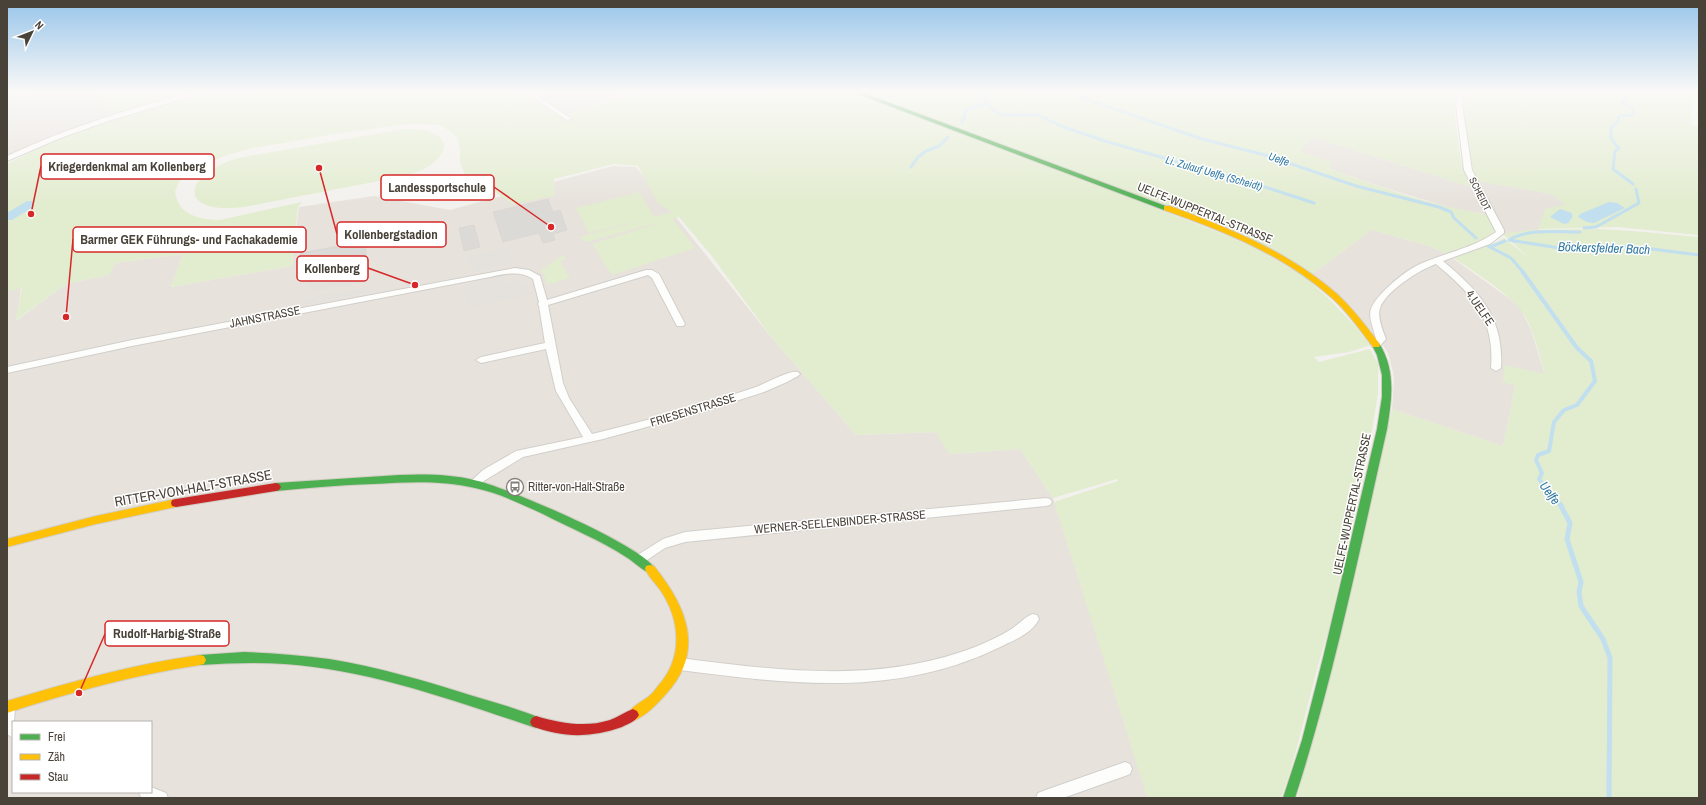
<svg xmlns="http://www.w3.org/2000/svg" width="1706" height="805" viewBox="0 0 1706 805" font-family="'Archivo Narrow',sans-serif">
<rect width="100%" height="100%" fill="#f3f1ed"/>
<path fill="#e7e2dc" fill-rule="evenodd" d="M40,91H93L106,107L115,112L30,145L7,157V100Z
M531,91H633L563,116L541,101Z
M1313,137L1471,187L1468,179L1551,194L1566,204L1538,229L1539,230L1503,234L1494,231L1493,224L1485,214L1458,210L1379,186L1330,169L1299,151Z
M613,166L636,167L772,338L856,435L937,432L950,454L1020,449L1053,498L1148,798H7V291L21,288L16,321L66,284L109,275L115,263L183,254L171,287L292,266L299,207L374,196L450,210ZM13,722H151V792H13Z
M1372,230L1429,246L1447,254L1510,299L1521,309L1531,330L1545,375L1504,365L1515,386L1503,446L1392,409L1394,383L1393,372L1388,353L1376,335L1312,274Z"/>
<path fill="#e2eccf" d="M93,91H531L541,101L563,116L635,93L633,91H851L1223,234L1259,250L1305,277L1330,300L1354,325L1370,345L1349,352L1314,357L1319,362L1370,349L1378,364V393L1369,449L1328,632C1310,687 1301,744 1281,798L1147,797L1054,502L1118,481L1117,479L1053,498L1020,449L949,454L936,432L856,435L772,338L711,255L679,217L673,219L695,248L612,275L592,244L669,220L586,242L579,237L647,219L589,233L576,208L640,192L654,217L672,212L658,203L638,166L614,164L554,179L555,196L512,204L495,192L467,179L460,163V151L458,139L451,132L440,125L409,124L334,134L248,149L224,156L189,172L179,182L175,192C176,196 177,201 179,204C186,217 207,220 220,220L302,202L298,207L292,266L171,287L183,254L115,263L109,275L66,284L15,321L22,288L7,292V164L48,143L116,118L115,112L106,107Z
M858,91H1456L1454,109L1461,162L1471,187L1313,137L1299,151L1331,162L1330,169C1380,187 1432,206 1485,214L1493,224L1494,231L1487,239L1467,248L1447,254L1429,246L1372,230L1312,274L1235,232Z
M1466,91H1696L1691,112L1692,126H1699V235L1617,227L1538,229L1545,209L1566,204L1551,194L1477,181C1470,158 1460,113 1466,91Z
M403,129C417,129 440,129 444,145C443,163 419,172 405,176L244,207C177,215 181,176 238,158Z
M1599,229L1632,231L1699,237V798H1297L1392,409L1503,446L1515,386L1503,382L1504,365L1545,374C1539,355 1533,324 1520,309C1505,291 1474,272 1454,258L1497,242L1504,238L1530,259L1503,234L1526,230Z
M563,255L566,259L560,261L570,278L547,285L544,274L540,271Z"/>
<path fill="#e5e2de" d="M509,247L513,263L475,272L464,257Z
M357,267L356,274L368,272L367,282L307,293L309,276Z
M504,276L506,283L521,279L522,285L527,284L530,295L468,308L463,285Z
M370,286L369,292L302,305L303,299Z"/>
<path fill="#c1dfee" d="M27,201H32L33,203V207L12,220H7V213Z
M1609,202L1617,203L1625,208L1594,223L1587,222L1578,217L1580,214Z
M1560,209L1572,213V218L1568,223L1564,224L1550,217Z"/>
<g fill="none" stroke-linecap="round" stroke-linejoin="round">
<path stroke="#c1dfee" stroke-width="3" d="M977,91L983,96L994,91
M1074,91L1083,98L1202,139L1265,155L1356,186L1439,207L1451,212L1454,218L1476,238
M1622,91L1626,99L1622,103L1631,107L1634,112L1630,116L1621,115L1618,117L1619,120L1611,128V138L1619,149L1615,151L1613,169L1633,184
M983,96L992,109L997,113L1004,115H1038L1061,126L1105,141L1262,186L1314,203
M962,122L965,116V110L988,103
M911,167L918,157L926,151L939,146L948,137
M1584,228L1596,227L1639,203L1636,189
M1509,240L1572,250L1603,249L1610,246L1636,247L1699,255
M1509,240C1529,228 1557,232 1580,232
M1488,246L1511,258L1523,272
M1490,247L1505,241"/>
<path stroke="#c1dfee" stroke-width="4" d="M1522,271L1577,348L1591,361L1595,381L1577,405L1564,410L1554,422L1549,451L1538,455L1536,460L1542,473L1539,479L1560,505"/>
<path stroke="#c1dfee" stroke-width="5" d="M1560,504L1570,523L1567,539L1581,582L1579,592L1581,606L1603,639L1610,658L1609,798"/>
</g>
<path fill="#dcdad6" stroke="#dbd8d3" d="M548,199L553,212L560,210L567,230L553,234L555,240L543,243L539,233L503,242L493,212Z
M474,225L480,247L464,251L459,228Z
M366,241V257L299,268L301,253Z"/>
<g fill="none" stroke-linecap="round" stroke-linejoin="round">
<g stroke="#d1cfcb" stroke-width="2">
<path id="street" d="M199,91H210L108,121L58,139L7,161V156C69,127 133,107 199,91Z
M528,91H535L543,100L572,119L567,120L539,102Z
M1457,91H1463L1462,105L1472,170L1504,230V233L1490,244L1443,261C1480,292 1504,318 1501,368L1496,371L1491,368C1495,318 1472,294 1436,264C1419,270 1386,291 1380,308C1377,317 1383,331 1386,339L1379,347H1373L1371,345L1376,339C1374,330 1368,317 1371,309C1373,302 1381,294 1386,289C1395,280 1409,269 1420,264C1445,253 1473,248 1496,232L1464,170L1456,105Z
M515,268L529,270L540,276L547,300L646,270H652L659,274L685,324L683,326H677L652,278L648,275L548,305L563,383L569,398L592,434C646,421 701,406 753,388C763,385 790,369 798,372L800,374L798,376L787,382L764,392L705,411L603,439L523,457L474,487L470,486L469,483L483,470L516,451L583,437L556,391L546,349L481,363L476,360L481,357L545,343L539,306L538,304L539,302L533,279C520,270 505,274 490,277L132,346L7,373V367L132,340Z
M1046,498L1050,499L1052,502L1050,505L1046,506L685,542L665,548L644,562L640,564L636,562L634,559L636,556L663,539L685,532Z
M1033,614L1037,615L1039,619C1032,634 1012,641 998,648C894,698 789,684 680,670L675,668L674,664L675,660L680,658C774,670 869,683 961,652C979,646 997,638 1013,628C1020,623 1026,616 1033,614Z
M7,701L13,703L15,707L13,738L7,734Z
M1125,762L1130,764L1132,769L1130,774L1125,776L1063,798H1036L1038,793L1043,791Z
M151,787L166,793L168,798L141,797L139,792H151Z"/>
</g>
<g stroke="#d2cdc4" stroke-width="2">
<path id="fast" d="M850,91H858L1171,208L1167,210H1164Z
M1376,342L1379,343C1396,370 1392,399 1387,429C1359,553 1334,677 1295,798H1283L1302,740L1323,658L1377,429L1382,397V375L1377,355L1372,345Z
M399,475C424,474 449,474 474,480C504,486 644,546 655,569L654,572C645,575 634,561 626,557C600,540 570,528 543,514C521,504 499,493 475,488C441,480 407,482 373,484C340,485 308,488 276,491L273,490L271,487L273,484L276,483Z
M244,652C272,653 300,655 329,659C378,667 426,681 473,696C496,703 519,709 540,718L542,722L540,726L536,728C455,701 371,670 285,664C257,662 229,663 200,665L196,664L194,660L196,656L200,655Z"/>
</g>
<g stroke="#d2cdc4" stroke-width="2">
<path id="slow" d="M1164,206H1170C1229,228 1289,252 1337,294C1353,309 1366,326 1379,343L1380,345L1379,347H1373C1360,330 1348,312 1332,298C1284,255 1224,231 1164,210Z
M176,499L180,500L181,503L180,506L96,524L7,547V539L96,516Z
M650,565L654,566C686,606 706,650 666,694C657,704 646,716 633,721L629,719L627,715C631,707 641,702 648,697C652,694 655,690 658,686C683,659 681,621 661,591C656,584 649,577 645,569L646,566Z
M200,655L204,656L206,660L204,664L200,665C134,675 71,692 7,713V701C71,682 134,664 200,655Z"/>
</g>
<g stroke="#d2cdc4" stroke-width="2">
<path id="jam" d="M276,483L279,484L281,487L279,490L276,491L176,507L172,506L171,503L172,500L176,499Z
M633,709L637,711L639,715C636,721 628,724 622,727C592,738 562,738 532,726L530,722L532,718L536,716C560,723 585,728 610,720C618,717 625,712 633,709Z"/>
</g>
<use href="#street" fill="#fdfdfc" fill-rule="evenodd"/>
<use href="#fast" fill="#4caf50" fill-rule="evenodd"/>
<use href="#slow" fill="#ffc107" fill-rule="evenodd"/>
<use href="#jam" fill="#c62828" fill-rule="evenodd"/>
</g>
<linearGradient id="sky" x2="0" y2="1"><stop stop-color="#98c5ea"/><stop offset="0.45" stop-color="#faf9f7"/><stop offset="1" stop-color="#faf9f7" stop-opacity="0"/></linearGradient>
<rect width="1706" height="204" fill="url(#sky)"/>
<defs>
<g id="bus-ring" transform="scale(0.9)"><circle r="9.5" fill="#fff" stroke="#847f78" stroke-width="1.5"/><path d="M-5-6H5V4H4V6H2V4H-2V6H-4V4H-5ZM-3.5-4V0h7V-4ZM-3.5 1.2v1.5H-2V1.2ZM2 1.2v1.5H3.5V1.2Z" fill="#847f78"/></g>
</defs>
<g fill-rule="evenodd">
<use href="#bus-ring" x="515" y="487"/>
</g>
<g text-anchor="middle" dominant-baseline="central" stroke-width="3" stroke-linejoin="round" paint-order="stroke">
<g font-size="10" fill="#494239" stroke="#fff">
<text transform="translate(1480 194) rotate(63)">SCHEIDT</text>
</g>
<g font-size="11" font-style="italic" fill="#3179a3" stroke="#fff">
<text transform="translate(1279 159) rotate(19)">Uelfe</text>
<text transform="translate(1214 173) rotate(16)">Li. Zulauf Uelfe (Scheidt)</text>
</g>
<g font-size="12" fill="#494239" stroke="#fff">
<text transform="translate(1205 213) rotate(22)">UELFE-WUPPERTAL-STRASSE</text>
<text transform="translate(1480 308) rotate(56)">4.UELFE</text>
<text transform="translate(265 317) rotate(-11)">JAHNSTRASSE</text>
<text transform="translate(693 410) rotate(-17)">FRIESENSTRASSE</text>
<text transform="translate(1352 504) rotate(-78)">UELFE-WUPPERTAL-STRASSE</text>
<text transform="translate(840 522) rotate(-5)">WERNER-SEELENBINDER-STRASSE</text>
</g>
<g font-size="12" fill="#494239" stroke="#fff" text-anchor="start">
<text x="528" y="487">Ritter-von-Halt-Straße</text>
</g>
<g font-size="13" font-style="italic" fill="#3179a3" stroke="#fff">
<text transform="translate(1604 248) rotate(2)">Böckersfelder Bach</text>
<text transform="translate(1550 493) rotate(53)">Uelfe</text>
</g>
<g font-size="14" fill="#494239" stroke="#fff">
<text transform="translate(193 488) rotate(-10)">RITTER-VON-HALT-STRASSE</text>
</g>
</g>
<path fill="none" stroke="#d62828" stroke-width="1.5" d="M31 214L41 166M551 227L494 187M319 168L337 234M66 317L73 239M415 285L368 268M79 693L105 634"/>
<g fill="#d62828" stroke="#fff" stroke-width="1.5">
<circle cx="31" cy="214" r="4"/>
<circle cx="551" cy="227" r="4"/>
<circle cx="319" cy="168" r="4"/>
<circle cx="66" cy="317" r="4"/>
<circle cx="415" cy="285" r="4"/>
<circle cx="79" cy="693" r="4"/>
</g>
<g fill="#fff" stroke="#d62828" stroke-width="1.5">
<rect x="41" y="154" width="173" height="25" rx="4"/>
<rect x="381" y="175" width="113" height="25" rx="4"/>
<rect x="337" y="222" width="109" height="25" rx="4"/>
<rect x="73" y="227" width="233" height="25" rx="4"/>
<rect x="297" y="256" width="71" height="25" rx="4"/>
<rect x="105" y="621" width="124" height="25" rx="4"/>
</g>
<g font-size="13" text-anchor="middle" font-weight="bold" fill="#494239">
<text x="127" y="171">Kriegerdenkmal am Kollenberg</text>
<text x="437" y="192">Landessportschule</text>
<text x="391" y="239">Kollenbergstadion</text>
<text x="189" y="244">Barmer GEK Führungs- und Fachakademie</text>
<text x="332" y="273">Kollenberg</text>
<text x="167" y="638">Rudolf-Harbig-Straße</text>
</g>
<rect width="1706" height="805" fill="none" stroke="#494239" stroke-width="16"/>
<rect x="12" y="721" width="140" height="72" fill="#ffffff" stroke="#b6b3b0"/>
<rect x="20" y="734" width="20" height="6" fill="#4caf50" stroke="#b6b3b0"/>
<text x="48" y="741" font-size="12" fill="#494239">Frei</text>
<rect x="20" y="754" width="20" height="6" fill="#ffc107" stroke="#b6b3b0"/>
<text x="48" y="761" font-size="12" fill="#494239">Zäh</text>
<rect x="20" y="774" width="20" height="6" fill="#c62828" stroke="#b6b3b0"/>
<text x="48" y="781" font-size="12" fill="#494239">Stau</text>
<g transform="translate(32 32) rotate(47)" stroke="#ffffff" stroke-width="3" paint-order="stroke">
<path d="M0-3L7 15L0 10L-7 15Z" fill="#494239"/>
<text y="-6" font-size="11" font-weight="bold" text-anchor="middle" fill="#494239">N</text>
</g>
</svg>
